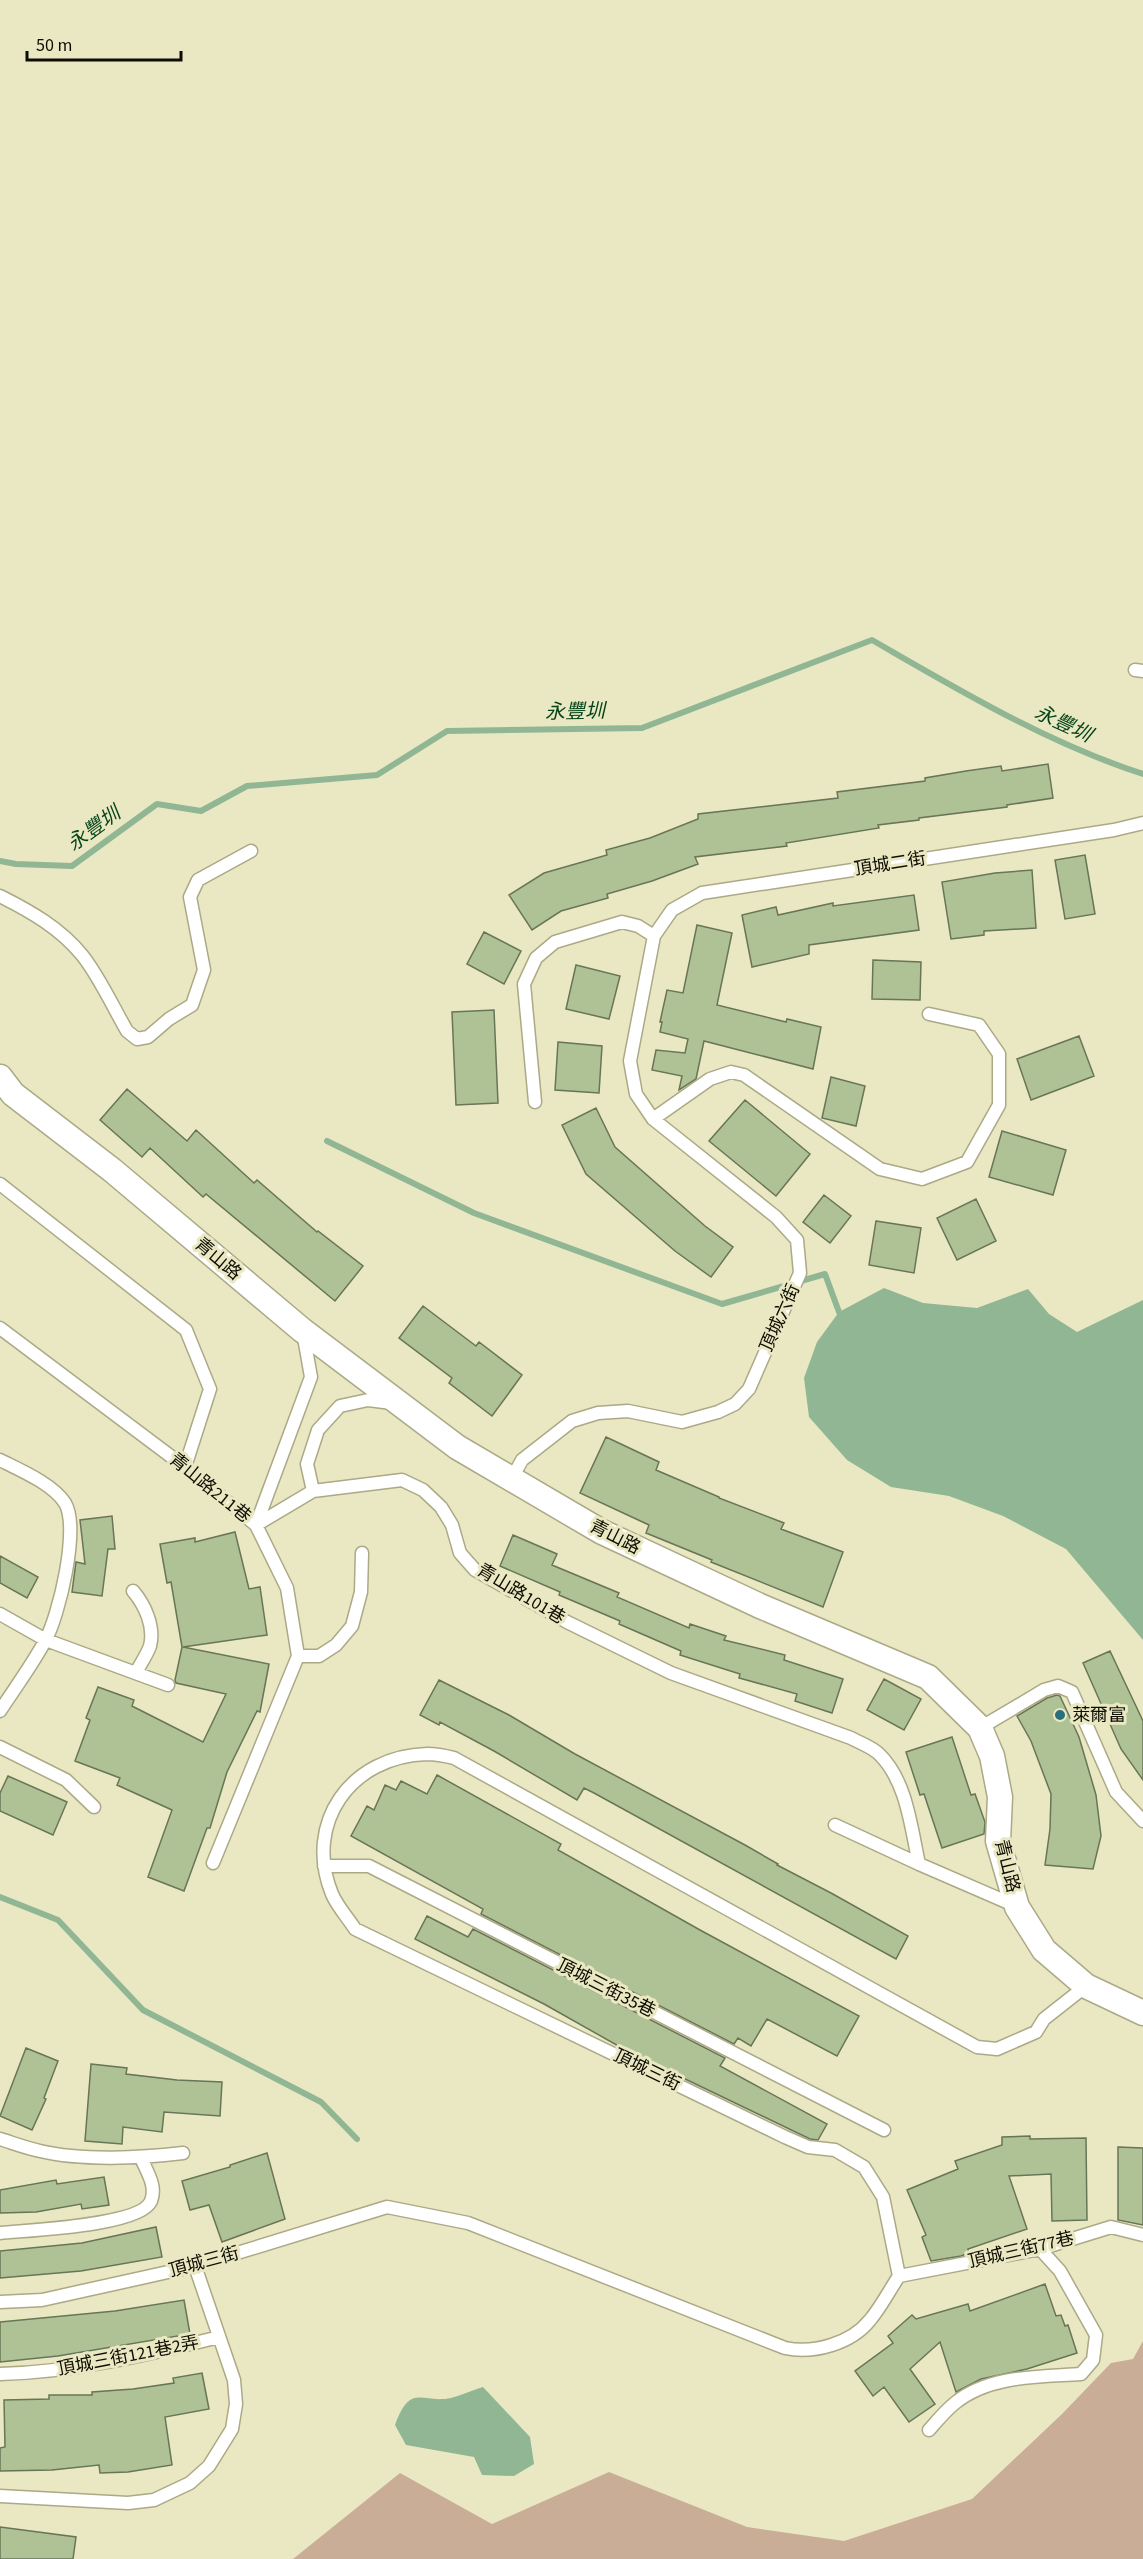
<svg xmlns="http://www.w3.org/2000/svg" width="1143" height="2559" viewBox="0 0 1143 2559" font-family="'Source Sans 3','Noto Sans TC',sans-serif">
<rect width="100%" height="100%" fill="#eae8c3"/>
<path fill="#caad96" d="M1143,2341V2559H293L400,2473L492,2524L609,2472L747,2527L844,2541L972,2499L1062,2414L1111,2363L1133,2359Z"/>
<path fill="#90b694" d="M884,1288L923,1303L977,1308L1028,1289L1049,1314L1077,1332L1143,1300V1640L1066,1549L1003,1516L949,1496L891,1487L847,1460L809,1417L804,1378L817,1342L839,1312Z
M483,2387L530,2437L534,2464L514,2476L482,2475L474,2457L406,2445L395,2425C411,2382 421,2404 451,2398C462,2395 473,2390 483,2387Z"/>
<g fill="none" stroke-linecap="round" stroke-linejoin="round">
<path stroke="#90b694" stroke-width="6" d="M0,861L16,864L72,866L157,804L201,811L247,786L377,775L447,731L642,728L872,640C959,690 1047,743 1143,774
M327,1141L474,1213L722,1304L825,1274L839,1312
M0,1897L58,1920L143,2010L321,2102L357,2139"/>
</g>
<path fill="#afc296" stroke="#687556" stroke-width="1.5" d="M1048,764L1053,798L1007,805V807L919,818V820L878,825L879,828L786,843L787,846L695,857L698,864L652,881L607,894L608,898L561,911L532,930L509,895L544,873L607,855L606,850L650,838L698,819V814L838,798L837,792L925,781V778L966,771L1001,766L1002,771Z
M1085,855L1095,914L1065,919L1055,860Z
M1032,870L1036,928L984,931V935L951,939L942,882L995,873Z
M914,895L919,930L809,945V954L752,967L742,915L776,907L778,915L833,903V906Z
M697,925L732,933L717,1005L786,1022L787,1019L821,1027L813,1069L704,1041L696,1079L679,1090L682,1076L652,1070L656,1050L685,1053L688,1039L660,1032L662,1022H660L667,990L683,993Z
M484,932L521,951L504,984L467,964Z
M873,960L921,962L920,1000L872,999Z
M576,965L620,976L609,1019L566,1009Z
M494,1010L498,1103L456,1105L452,1012Z
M1079,1036L1094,1076L1031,1100L1017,1059Z
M558,1042L602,1046L599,1093L555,1090Z
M831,1077L865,1086L856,1126L822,1118Z
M127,1089L187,1141L196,1130L254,1183L257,1180L317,1232L318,1231L363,1266L335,1301L206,1194L203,1197L150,1148L142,1157L100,1120Z
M745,1100L810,1154L776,1196L709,1141Z
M596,1108L615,1147L705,1226L733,1247L711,1277L675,1251L586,1174L562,1125Z
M1002,1131L1066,1150L1053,1195L989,1177Z
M824,1195L851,1216L830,1243L803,1222Z
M976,1199L996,1241L957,1260L937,1218Z
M876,1221L921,1228L914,1273L869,1265Z
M423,1306L476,1346L479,1342L522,1375L492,1416L449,1383L452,1378L399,1338Z
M606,1437L659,1462L656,1470L719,1497V1498L784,1523L781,1529L843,1552L823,1607L711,1562L712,1560L646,1533L649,1525L580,1493Z
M112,1516L115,1549H108L102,1596L72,1592L76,1562L85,1564L80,1520Z
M235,1532L249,1589L260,1587L267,1635L183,1647L269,1664L260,1712L257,1711L227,1772L210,1828H207L184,1891L148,1877L172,1810L117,1785L120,1778L75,1761L90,1720L86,1718L98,1687L134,1700L132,1706L203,1742L226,1694L176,1683L175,1680L182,1647L171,1582L167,1583L160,1544L195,1538V1542Z
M513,1535L557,1554L552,1565L619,1593L617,1597L689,1628L690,1624L726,1636L724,1640L785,1655L784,1660L843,1679L832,1713L795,1701L797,1694L739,1678L740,1674L680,1655L681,1651L619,1624L620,1621L559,1595L560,1592L500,1566Z
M0,1556L38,1577L27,1598L0,1583Z
M1110,1651L1143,1721V1780L1121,1749L1083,1663Z
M884,1679L921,1699L904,1730L867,1710Z
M439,1680L509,1715L575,1754L745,1845L778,1864L777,1865L831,1893L908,1936L896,1959L594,1793L584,1788L577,1800L494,1751L440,1722L439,1725L420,1715Z
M1057,1695L1060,1696L1079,1737L1096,1795L1101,1836L1093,1869L1045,1865L1050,1829L1051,1794L1031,1741L1017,1716L1047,1698Z
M952,1737L971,1795L975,1794L985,1822L984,1834L942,1848L924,1794L920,1795L906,1752Z
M437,1775L561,1844L558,1850L700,1930L859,2016L837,2056L767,2019L751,2046L738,2038L734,2044L481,1914L483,1909L351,1836L367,1806L374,1810L385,1785L396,1790L401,1781L427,1794Z
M8,1776L67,1802L53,1835L0,1811V1793Z
M427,1916L468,1937L473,1929L725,2058L720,2066L827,2124L818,2140L810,2139L629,2052L544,2004L415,1939Z
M26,2048L58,2061L44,2098L46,2099L32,2130L0,2116Z
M91,2064L127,2068L126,2074L177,2080L222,2082L220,2116L164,2112L162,2132L123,2127L122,2144L85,2141Z
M1030,2136V2139L1086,2138L1087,2220L1052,2221L1051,2174L1009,2176L1027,2229L968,2249L969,2253L961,2256L931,2261L922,2237L926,2235L907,2190L958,2169L955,2161L1002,2145V2137Z
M1118,2147L1143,2148V2225L1118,2220Z
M267,2153L285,2219L222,2242L209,2205L190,2210L182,2181L230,2167V2165Z
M104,2177L109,2205L82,2209L81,2204L36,2212L0,2213V2190L56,2180L57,2184Z
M156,2227L162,2257L81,2271L0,2278V2251L82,2243Z
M1045,2284L1056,2316L1061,2315L1065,2326L1068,2325L1077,2353L1027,2369L981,2379L956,2392L940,2342L910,2369L935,2404L909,2422L884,2387L873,2396L855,2371L893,2343L888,2336L912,2315L916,2319L968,2304L970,2311Z
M184,2300L190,2334L58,2356L0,2362V2322L115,2311Z
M202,2373L209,2409L165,2417L172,2465L128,2472L100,2473L99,2465L52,2470L0,2471V2448L5,2447L4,2400L49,2399V2395H92V2392L133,2389L174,2383L173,2378Z
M0,2527L76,2537L73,2559H0Z"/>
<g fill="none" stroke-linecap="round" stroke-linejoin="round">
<g stroke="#aba986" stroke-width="15">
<path id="service" d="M1135,670L1143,671
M0,896C30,911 60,928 82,955C99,976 113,1007 127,1031L137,1039L148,1037L169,1019L192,1005L204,970L190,897L198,880L251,851
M535,1102L524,984L536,958L555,942L622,922L638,926L654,936
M653,1119L710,1079L731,1072L744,1075L880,1169L922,1179L967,1162L999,1105V1054L979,1025L929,1014
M0,1184L186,1330L210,1389L185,1467
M0,1328L185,1467L256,1525L311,1377L303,1332
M0,1460C20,1470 53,1484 65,1503C80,1528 59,1616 45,1641C32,1665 15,1688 0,1711
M511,1480L522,1460L572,1421L598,1413L628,1411L682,1422L718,1412L735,1404L749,1389L800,1273L797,1240L776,1217L653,1119L636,1094L630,1061L654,936L672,910L702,893L1114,830L1143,823
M313,1491L307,1464L318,1430L340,1406L368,1400L392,1403
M133,1591C145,1605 155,1627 150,1646C147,1655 140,1664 136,1673
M0,1614L46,1640L168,1685
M298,1656H319L336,1645L352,1626L361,1592L362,1553
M980,1728L1044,1690L1058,1686L1072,1692L1116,1792L1143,1821
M0,1747L66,1780L94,1807
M835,1825L919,1864
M213,1863L298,1656L287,1588L256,1525L313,1491L402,1480L423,1490L441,1507L452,1525L460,1553L475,1570L567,1622L671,1673L851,1738C860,1743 872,1747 879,1754C907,1781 911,1828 919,1864L1016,1906
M324,1866H369L884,2130
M0,2139C13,2143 26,2148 40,2151C82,2161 141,2158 183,2153
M0,2233C27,2230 141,2226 151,2201C157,2186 147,2172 141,2158
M899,2276L1040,2249L1111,2227L1143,2235
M0,2302L42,2300L195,2266L387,2207L468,2223L785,2348C813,2354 851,2344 870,2320C881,2307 889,2291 899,2276L883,2197L864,2167L835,2150L808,2147L785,2137L355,1929C348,1918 337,1906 332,1894C303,1823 351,1756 427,1754C436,1754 446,1756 454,1758L977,2047L997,2049L1036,2032L1044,2019L1086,1986
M0,2374C75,2372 147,2355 219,2337
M929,2430C937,2421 945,2411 955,2403C989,2375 1039,2377 1081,2374L1093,2360L1096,2335L1060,2271L1040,2249
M0,2496L128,2503L154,2500L190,2483L209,2466L232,2429L236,2404L234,2380L195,2266"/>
</g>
<g stroke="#aba986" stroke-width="27">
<path id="minor" d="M0,1077L13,1094L112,1170L302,1330L457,1447L602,1532L760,1606L928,1677L980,1728L992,1756L1000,1797L998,1841L1017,1907L1044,1950L1086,1986L1143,2013"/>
</g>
<use href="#service" stroke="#fff" stroke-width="12"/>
<use href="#minor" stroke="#fff" stroke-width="24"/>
</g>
<circle fill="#29707d" stroke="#eae8c3" stroke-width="2" cx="1060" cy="1715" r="6"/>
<g text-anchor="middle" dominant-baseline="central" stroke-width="6" stroke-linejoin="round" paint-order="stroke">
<g font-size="18" fill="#0d0d02" stroke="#eae8c3">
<text transform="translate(890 864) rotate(-9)">頂城二街</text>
<text transform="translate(218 1259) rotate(40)">青山路</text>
<text transform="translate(780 1318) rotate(-66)">頂城六街</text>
<text transform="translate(210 1488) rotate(39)">青山路211巷</text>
<text transform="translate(615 1537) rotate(27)">青山路</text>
<text transform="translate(521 1594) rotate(31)">青山路101巷</text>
<text transform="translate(1007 1866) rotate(76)">青山路</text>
<text transform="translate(606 1988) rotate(27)">頂城三街35巷</text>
<text transform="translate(647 2070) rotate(26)">頂城三街</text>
<text transform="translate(1021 2250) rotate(-13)">頂城三街77巷</text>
<text transform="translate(204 2262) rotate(-15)">頂城三街</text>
<text transform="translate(128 2356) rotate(-11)">頂城三街121巷2弄</text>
</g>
<g font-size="18" fill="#0d0d02" stroke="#eae8c3" text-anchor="start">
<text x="1072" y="1715">萊爾富</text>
</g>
<g font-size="20" font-style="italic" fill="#054419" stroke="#eae8c3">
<text transform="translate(575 712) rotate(-1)">永豐圳</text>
<text transform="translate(1063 724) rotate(25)">永豐圳</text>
<text transform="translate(94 829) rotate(-36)">永豐圳</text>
</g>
</g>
<path d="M27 51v9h154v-9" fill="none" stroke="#0d0d02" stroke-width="3"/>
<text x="36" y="51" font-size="18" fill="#0d0d02" stroke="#eae8c3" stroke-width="4.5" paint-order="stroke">50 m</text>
</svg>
